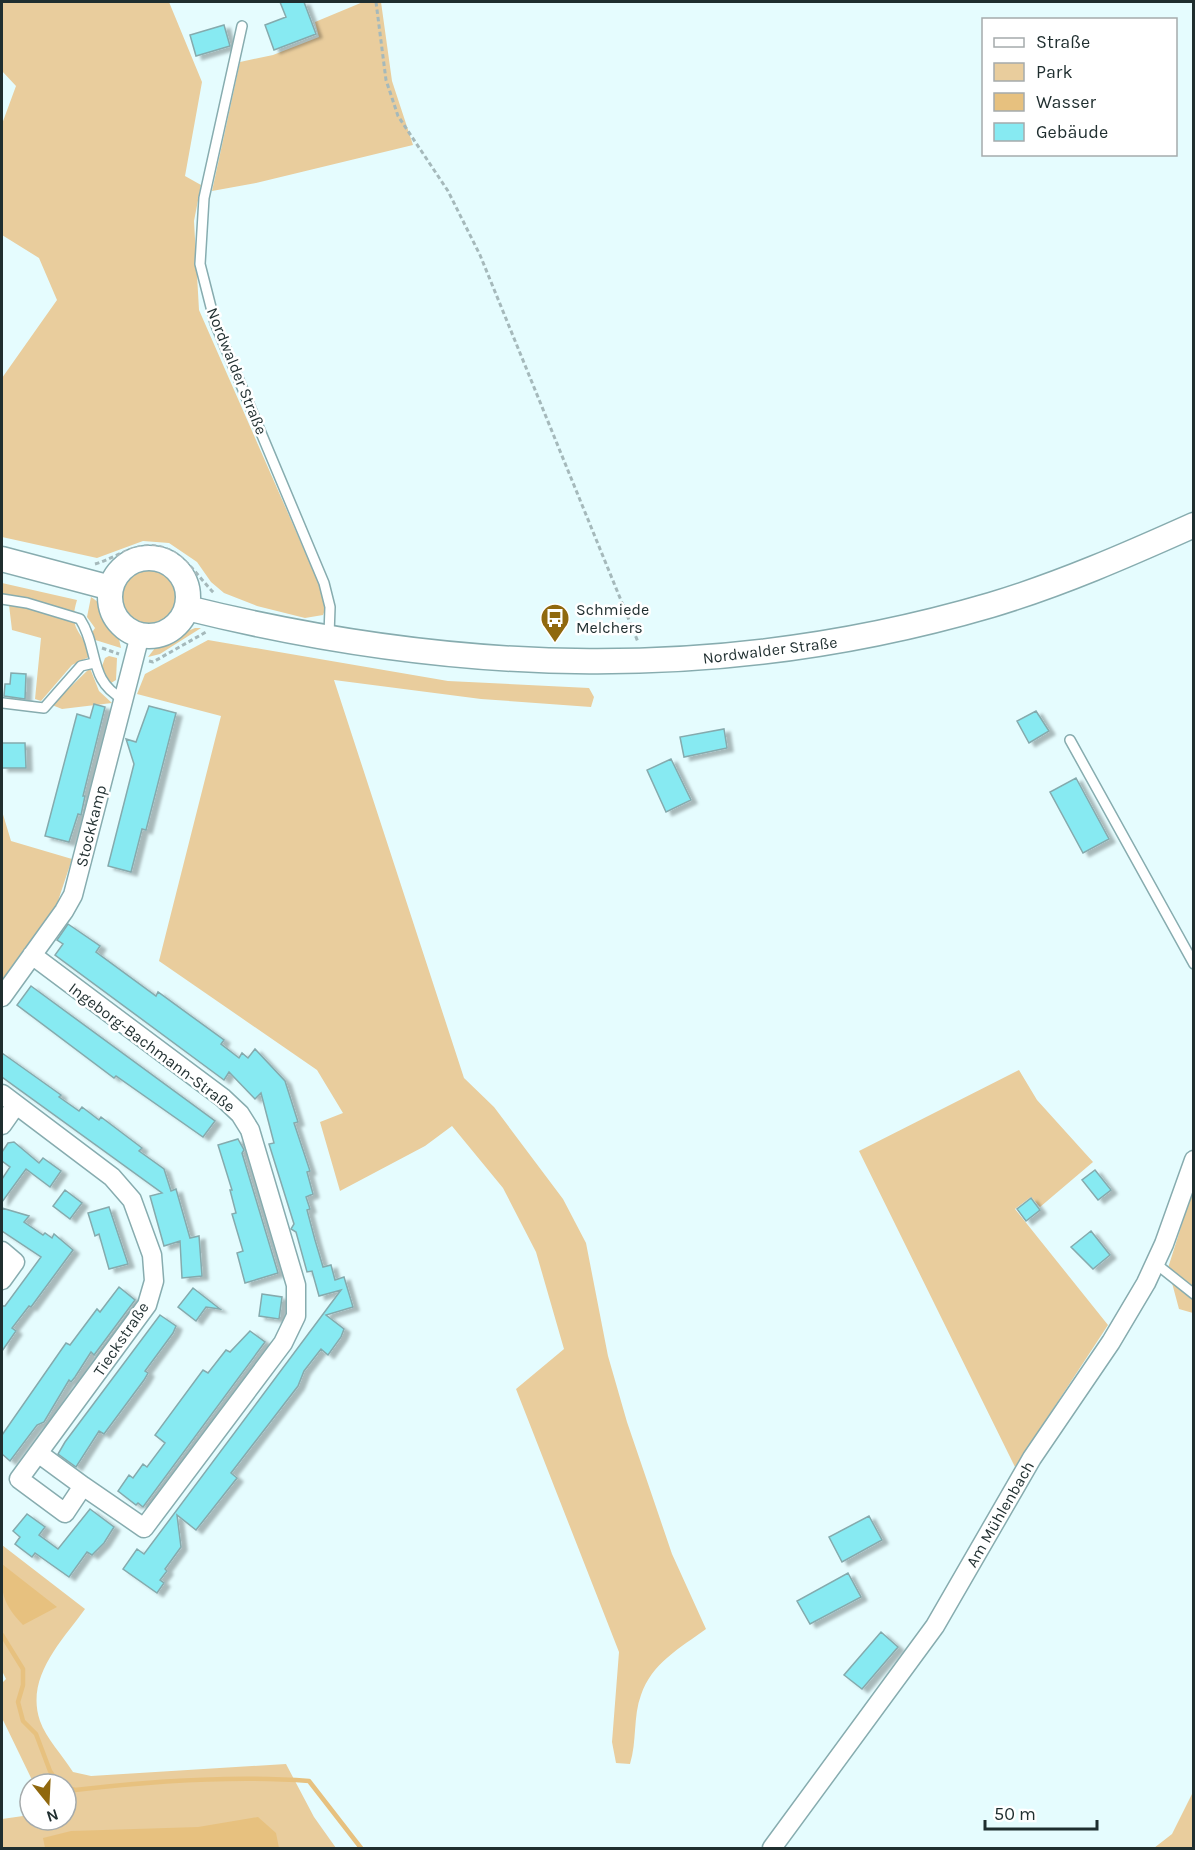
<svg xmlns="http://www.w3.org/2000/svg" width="1195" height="1850" viewBox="0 0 1195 1850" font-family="Karla,sans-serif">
<defs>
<filter id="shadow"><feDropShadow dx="6" dy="3.5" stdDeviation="1.5" flood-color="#0004"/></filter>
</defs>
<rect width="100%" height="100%" fill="#e5fcfe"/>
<path fill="#e9cd9d" d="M2,2H169L202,82L185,176L201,185L194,221L199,310L323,593L326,607L323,615L305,618L257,606L224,593L211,582L197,562L169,543L143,541L97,558L2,537V378L57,300L39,258L2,235V124L16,86L2,71Z
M363,2H381L392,81L413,145L256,183L212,191L240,62L273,55L319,37L315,22Z
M120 597a29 29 0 1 1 58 0a29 29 0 1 1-58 0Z
M2,583L77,600C67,633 85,630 89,657L72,665L41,701L35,699L41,638L12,630L9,605L2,604Z
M91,597C107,607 118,630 121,648L92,639L91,634L95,628L87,617Z
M195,628H201L160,654L148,657L159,643Z
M208,640L448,681L589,688L594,697L591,707L481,699L334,680L464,1078L494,1107L563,1199L586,1243L608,1356L627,1422L672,1554L706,1629C680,1648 652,1663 641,1695C633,1716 637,1742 630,1764L616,1763L612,1742L619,1652L516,1389L564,1349L536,1252L503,1188L452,1126L425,1146L340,1191L320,1122L343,1113L317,1070L159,961L221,716L137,694L145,674Z
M109,656L117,658L116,680L111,683L101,669L105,658Z
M90,668L99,691L112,703L62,709L52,705Z
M2,811L11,841L72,859L57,904L2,980Z
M1019,1070L1037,1100L1093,1162L1040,1207L1031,1197L1015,1209L1108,1325L1015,1467L859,1151Z
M1193,1189V1313L1179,1309L1168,1268Z
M2,1545L85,1609C62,1641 25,1677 40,1721C46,1738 63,1756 73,1772L91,1776L286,1764L314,1817L336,1848H2V1819L30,1815V1820H66V1784H34L2,1718V1683L6,1679L2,1671Z
M1193,1792V1848H1154L1172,1834Z"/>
<path fill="#e7c17f" d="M2,1564L57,1607L23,1625C2,1603 1,1593 2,1564Z
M258,1817L276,1833L279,1848H45L43,1838L71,1831L198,1827Z"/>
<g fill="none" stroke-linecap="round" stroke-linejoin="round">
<path stroke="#e7c17f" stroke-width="4.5" d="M2,1635L23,1669V1685L18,1702L23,1721L36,1734L50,1771L59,1784
M66,1787L75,1790C152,1781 232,1775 309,1781L361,1848"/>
</g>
<path fill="#87eaf2" stroke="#85aaad" stroke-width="1.5" filter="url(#shadow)" d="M280,2H304L316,34L274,50L265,25L286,17Z
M224,25L230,46L196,56L190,35Z
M11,673L26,674L25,699L4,696L5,684H10Z
M94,704L105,707L83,796H85L81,815L78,814L69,842L45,836L77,714L90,718Z
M149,706L176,713L146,830L142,829L131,872L108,866L134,764L126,739L136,742Z
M1036,711L1049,731L1029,743L1017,721Z
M724,729L727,748L684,757L680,737Z
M2,743H25L26,768H2Z
M671,759L691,800L666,812L647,770Z
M1076,778L1109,839L1083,853L1050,792Z
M68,924L100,946L96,952L156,996L158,992L224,1040L221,1044L239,1058L242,1053L248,1058L255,1049L285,1081L298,1122L294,1123L310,1171L307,1172L313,1194L306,1197L310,1209L307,1210L315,1240L323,1267L331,1265L335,1280L344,1277L353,1307L326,1315L344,1329L341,1337L328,1355L321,1349L304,1371L298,1386L231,1473L237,1478L196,1530L177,1515L181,1547L165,1569L167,1571L160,1580L164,1583L157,1593L123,1569L137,1549L144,1554L341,1290L319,1296L312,1271L307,1272L296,1232L291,1229L294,1224L269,1144L274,1143L261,1093L255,1099L229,1072L224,1080L55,955L63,944L57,940Z
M31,986L215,1121L203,1137L116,1076L114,1078L17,1005Z
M2,1053L61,1095L59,1097L79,1111L82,1107L99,1120L101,1117L142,1148L139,1151L164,1169L171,1191L176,1189L190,1238L199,1236L202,1276L182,1278L180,1241L164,1246L150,1196L162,1193L2,1077Z
M238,1139L244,1150L242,1153L278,1273L245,1283L237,1253L243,1251L232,1214L236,1213L230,1190H232L218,1145Z
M14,1142L39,1163L43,1158L61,1171L50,1187L26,1169L2,1202V1179L10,1167L2,1161V1152L8,1143Z
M1095,1170L1111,1190L1098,1200L1082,1180Z
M65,1190L82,1203L70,1219L53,1206Z
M1031,1198L1040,1210L1026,1221L1017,1209Z
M109,1207L128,1264L109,1269L99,1234L95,1236L88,1213Z
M2,1208L29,1216L24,1222L43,1235L45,1233L52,1238L54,1234L73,1250L31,1307L29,1306L12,1328L16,1331L2,1351V1306H5L41,1257L2,1231Z
M1091,1231L1110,1255L1093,1269L1071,1247Z
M119,1287L135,1300L94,1355L91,1352L75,1377L71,1382L69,1380L44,1422L37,1425L10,1461L2,1454V1435L66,1343L70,1345L97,1309L100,1312Z
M193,1288L220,1309L206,1307L196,1321L178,1307Z
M262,1294L282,1297L279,1319L259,1316Z
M160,1315L176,1326L173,1333L145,1371L148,1373L144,1380L104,1434L99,1431L76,1467L58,1454L65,1442Z
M250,1331L265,1342L143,1507L138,1503L136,1505L118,1491L129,1475L133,1478L143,1464L147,1467L165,1443L155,1435L203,1370L208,1373L226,1350L230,1352Z
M90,1509L114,1527L104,1543L92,1555L87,1552L69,1577L35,1553L32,1557L15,1544L20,1537L13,1531L27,1514L45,1527L39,1535L58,1549Z
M869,1516L882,1540L842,1562L829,1537Z
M848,1573L861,1597L810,1624L797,1601Z
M881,1632L898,1647L862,1689L844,1675Z"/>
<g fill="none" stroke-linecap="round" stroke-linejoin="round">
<g stroke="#87acaf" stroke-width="12">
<path id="lane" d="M242,26L204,198L200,264L215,323L324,583L330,607L329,635
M2,599L27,603L80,619C99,648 88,681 123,699
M3,703L44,708L81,666L94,663
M1070,740L1194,964
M1155,1263L1194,1294"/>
</g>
<g stroke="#87acaf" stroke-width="21">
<path id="street" d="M32,955L223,1098L240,1114L250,1130L296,1285V1316L283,1343L144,1528L83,1486
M2,997L64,911L73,895L140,635
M2,1094L112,1177L132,1200L152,1255L154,1281L147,1305L19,1479L65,1513L83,1486L38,1453
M2,1125L16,1105
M2,1251L15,1262L2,1280
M772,1848L935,1626L1032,1458L1111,1342L1146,1283L1164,1244L1194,1160"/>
</g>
<g stroke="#87acaf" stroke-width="27">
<path id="secondary" d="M110 597a39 39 0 1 1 78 0a39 39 0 1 1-78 0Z
M2,559L111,588
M187,608C457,675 722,684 991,605C1061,584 1127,555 1194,525"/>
</g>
<path stroke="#a5b9bb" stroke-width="3" stroke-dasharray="4.5 3" stroke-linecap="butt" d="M376,2L386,80L398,116L448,191L480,255L638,642
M95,564C109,560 121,552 135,548C175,536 192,571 215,594
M102,648L119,654
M149,661L153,662L206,632"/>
<use href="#lane" stroke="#fff" stroke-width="9"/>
<use href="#street" stroke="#fff" stroke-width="18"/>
<use href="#secondary" stroke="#fff" stroke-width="24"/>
</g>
<defs>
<g id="bus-pin" transform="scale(1.5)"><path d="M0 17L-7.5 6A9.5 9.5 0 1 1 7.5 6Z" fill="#90680e" stroke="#fff"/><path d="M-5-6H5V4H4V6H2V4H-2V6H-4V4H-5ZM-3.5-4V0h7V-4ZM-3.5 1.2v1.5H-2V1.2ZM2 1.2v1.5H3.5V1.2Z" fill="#fff"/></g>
</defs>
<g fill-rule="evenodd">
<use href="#bus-pin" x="555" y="618"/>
</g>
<g text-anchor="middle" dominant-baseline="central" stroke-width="5" stroke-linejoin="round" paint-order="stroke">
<g font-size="16" fill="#1f2e2f" stroke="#fff">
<text transform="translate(237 371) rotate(68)">Nordwalder Straße</text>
<text transform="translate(770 650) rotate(-7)">Nordwalder Straße</text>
<text transform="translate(91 826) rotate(-76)">Stockkamp</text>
<text transform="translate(152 1047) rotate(37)">Ingeborg-Bachmann-Straße</text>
<text transform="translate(121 1339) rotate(-56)">Tieckstraße</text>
<text transform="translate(1000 1514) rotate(-60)">Am Mühlenbach</text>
</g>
<g font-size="16" fill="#1f2e2f" stroke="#fff" text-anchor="start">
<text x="576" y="609">Schmiede<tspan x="576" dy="18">Melchers</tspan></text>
</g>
</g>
<rect width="1195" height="1850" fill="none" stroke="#1f2e2f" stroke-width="6"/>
<rect x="982" y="18" width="195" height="138" fill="#ffffff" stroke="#a5abac" stroke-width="1.5"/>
<rect x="994" y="38" width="30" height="9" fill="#ffffff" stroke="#a5abac" stroke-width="1.5"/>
<text x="1036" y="48" font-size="18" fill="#1f2e2f">Straße</text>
<rect x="994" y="63" width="30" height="18" fill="#e9cd9d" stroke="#a5abac" stroke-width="1.5"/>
<text x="1036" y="78" font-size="18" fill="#1f2e2f">Park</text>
<rect x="994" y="93" width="30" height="18" fill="#e7c17f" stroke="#a5abac" stroke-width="1.5"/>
<text x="1036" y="108" font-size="18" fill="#1f2e2f">Wasser</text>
<rect x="994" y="123" width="30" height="18" fill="#87eaf2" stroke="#a5abac" stroke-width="1.5"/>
<text x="1036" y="138" font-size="18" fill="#1f2e2f">Gebäude</text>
<g transform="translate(48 1802) rotate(162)"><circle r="28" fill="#ffffff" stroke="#a5abac" stroke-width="1.5"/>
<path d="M0-4.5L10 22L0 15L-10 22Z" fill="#90680e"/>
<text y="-9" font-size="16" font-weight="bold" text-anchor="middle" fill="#1f2e2f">N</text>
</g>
<path d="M985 1820v9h112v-9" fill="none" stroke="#1f2e2f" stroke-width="3"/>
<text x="994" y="1820" font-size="18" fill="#1f2e2f" stroke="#ffffff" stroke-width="4.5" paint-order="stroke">50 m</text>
</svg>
